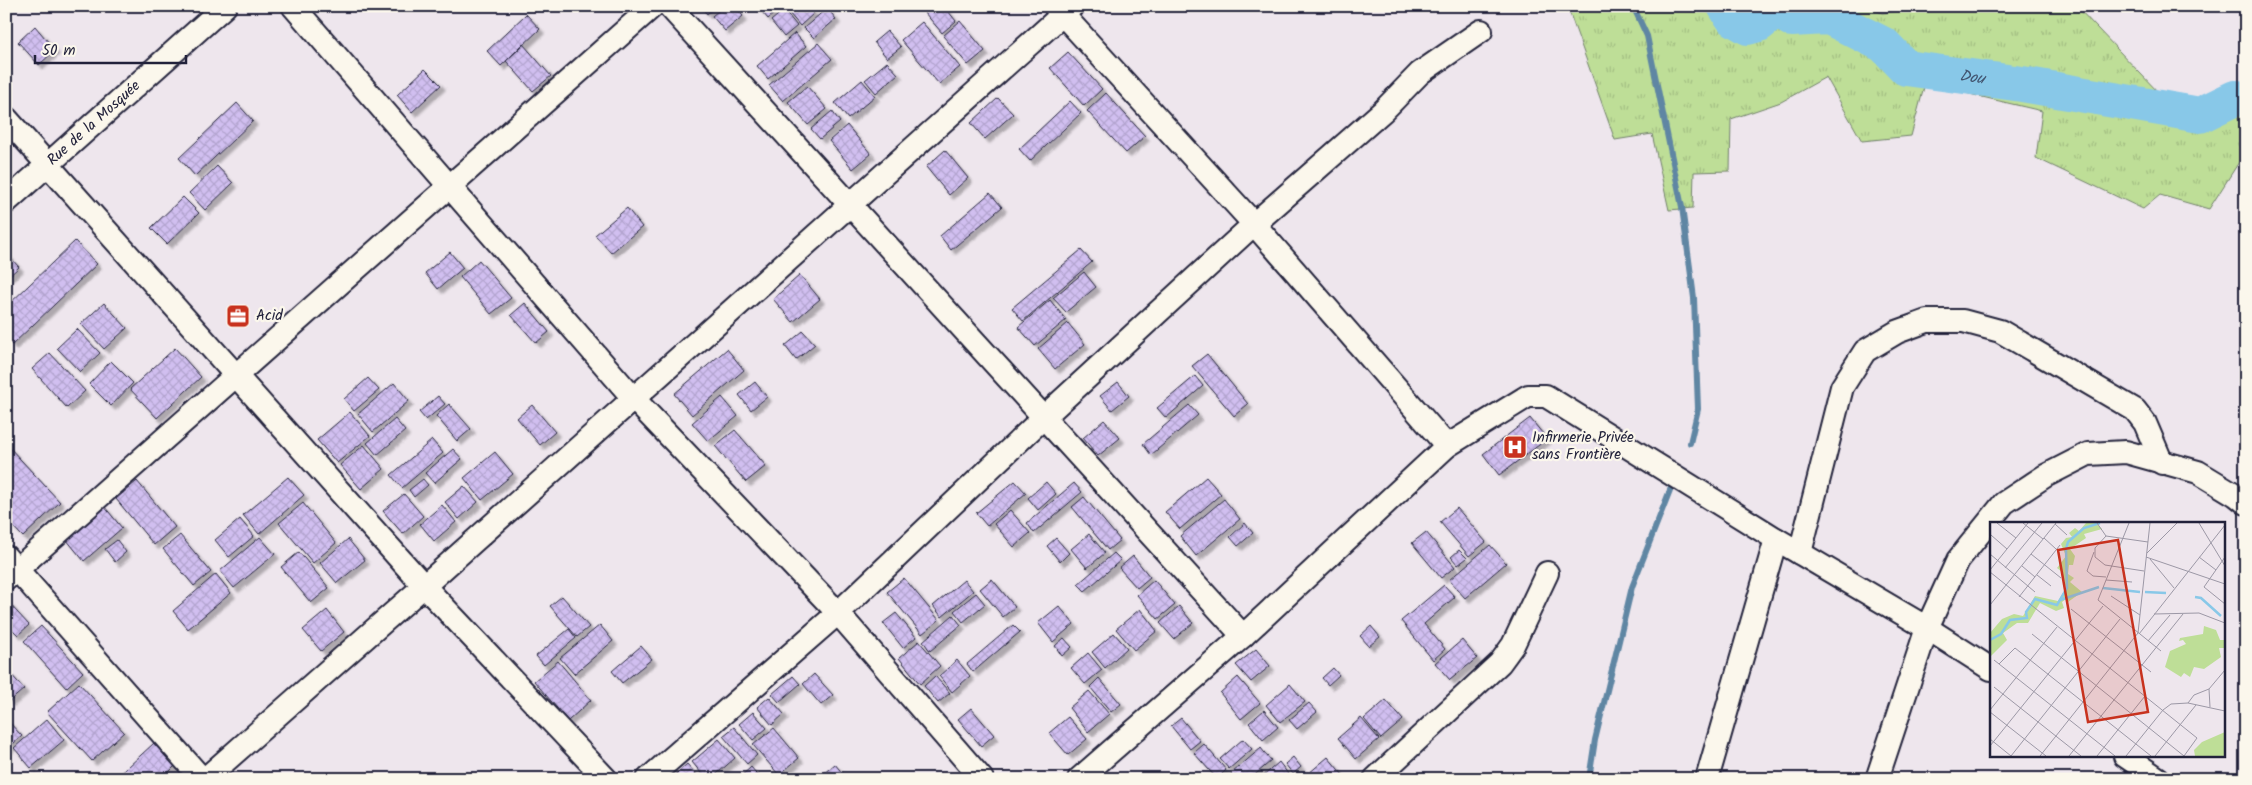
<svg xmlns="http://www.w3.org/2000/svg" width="2252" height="785" viewBox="0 0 2252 785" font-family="Kalam,sans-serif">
<defs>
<pattern id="grass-tufts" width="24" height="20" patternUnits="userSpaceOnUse" patternTransform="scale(1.25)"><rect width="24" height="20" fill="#bede97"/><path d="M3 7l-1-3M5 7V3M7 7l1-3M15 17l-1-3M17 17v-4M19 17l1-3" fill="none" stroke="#a3be83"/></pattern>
<pattern id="building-cross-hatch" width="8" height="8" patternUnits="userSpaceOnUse" patternTransform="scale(1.25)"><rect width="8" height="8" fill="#d1bff0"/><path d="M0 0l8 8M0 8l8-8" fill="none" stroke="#b3a4cf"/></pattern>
<filter id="shadow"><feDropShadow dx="4.5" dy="4.5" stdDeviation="1" flood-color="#0004"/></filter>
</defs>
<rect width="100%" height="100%" fill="#eee6ed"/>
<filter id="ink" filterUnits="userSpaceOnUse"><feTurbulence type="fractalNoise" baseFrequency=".02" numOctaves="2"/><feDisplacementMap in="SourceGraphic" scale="10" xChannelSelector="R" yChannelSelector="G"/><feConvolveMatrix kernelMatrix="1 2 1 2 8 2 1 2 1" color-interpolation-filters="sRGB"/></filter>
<g filter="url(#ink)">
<path fill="url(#grass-tufts)" stroke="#708069" d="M1583,6H1742L1754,19L1772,6H1865L1882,13L1942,6H2076L2160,94L2193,103L2246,86V151L2209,209L2160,195L2143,209L2036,158L2042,111L1965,93V82L1927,76L1911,136L1862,141L1826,77L1781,102L1731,119L1730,171L1694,172L1693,208L1669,210L1652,134L1615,140L1569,11Z"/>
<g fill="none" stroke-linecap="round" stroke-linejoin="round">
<path stroke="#5f86a3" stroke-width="6" d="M1633,6L1647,36L1682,207L1694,298L1698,409L1690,443
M1589,779L1595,740L1632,587L1672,485"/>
<path stroke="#88c8e8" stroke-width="36" id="s1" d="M1725,6L1733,18L1748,27L1759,24L1776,10L1792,19L1829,17L1884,45L1906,68L2022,84L2200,115L2235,98L2246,99"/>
</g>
<path fill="url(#building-cross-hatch)" stroke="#22223b" filter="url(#shadow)" d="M700,6H716L707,14Z
M724,6H734L743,16L725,31L712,16Z
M757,6H777L779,9L768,19Z
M783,6H808L814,13L800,26Z
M930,6H944L956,21L942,33L924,12Z
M827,8L836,19L814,38L804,28Z
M784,10L797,26L784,37L771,21Z
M526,14L540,29L501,66L487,51Z
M960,21L985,51L968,65L943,36Z
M922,22L960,67L939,84L901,40Z
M35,26L55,50L39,65L18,42Z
M887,31L901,47L887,58L874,42Z
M795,33L806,46L768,79L757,66Z
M818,43L832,59L783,101L769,85Z
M523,44L551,76L533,91L506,61Z
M1068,52L1102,89L1084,106L1050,68Z
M887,62L898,74L876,93L865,80Z
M425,69L441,85L412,112L397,95Z
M862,80L875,96L848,119L835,103Z
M807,86L827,109L808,125L788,102Z
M1106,93L1145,136L1126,153L1087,111Z
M998,98L1013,114L985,139L971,123Z
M1070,101L1081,113L1030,161L1019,149Z
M237,103L253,121L195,176L179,158Z
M832,111L840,122L820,139L811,129Z
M847,125L871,154L853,169L829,141Z
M945,150L968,178L949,195L926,167Z
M217,166L233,183L205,210L189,193Z
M990,193L1002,207L951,250L940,236Z
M183,197L199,213L167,244L151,228Z
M627,208L642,227L611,253L595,235Z
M75,241L97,264L12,345L6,339V307Z
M1081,250L1092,262L1023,321L1012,308Z
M450,252L463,268L438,289L425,273Z
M6,253L19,267L6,279Z
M479,260L511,298L491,314L460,277Z
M1084,272L1096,287L1066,312L1053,298Z
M800,275L820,299L793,322L773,299Z
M1050,300L1066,320L1035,346L1018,327Z
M104,303L127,328L104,349L81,324Z
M525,303L549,332L536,343L511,315Z
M1068,323L1085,344L1055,369L1038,349Z
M77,329L100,353L80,372L57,348Z
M803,331L815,344L796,360L785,346Z
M175,348L201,377L157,418L130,389Z
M727,349L744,370L692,415L674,394Z
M50,353L85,391L67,408L32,369Z
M1207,354L1248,404L1234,416L1192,366Z
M111,361L133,383L111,406L89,384Z
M1195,376L1203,386L1166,418L1157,408Z
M368,378L379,390L354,411L344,399Z
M755,382L767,397L751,410L739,395Z
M1118,382L1129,396L1112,410L1100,396Z
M394,383L409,401L373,432L358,414Z
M438,396L445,404L426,420L419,412Z
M722,397L738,416L708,441L692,423Z
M449,404L471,429L457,441L436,416Z
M532,405L555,432L540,445L517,418Z
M1189,405L1198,415L1151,455L1143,444Z
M350,412L370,436L337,463L317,440Z
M1530,418L1547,439L1499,475L1483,454Z
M395,419L405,431L377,455L367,443Z
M1104,420L1120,438L1098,456L1083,438Z
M735,430L766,466L746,482L715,446Z
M432,440L443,453L402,488L391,475Z
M364,445L384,469L361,489L340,465Z
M8,446L60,502L23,537L6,519Z
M453,449L462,459L434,483L425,473Z
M495,452L513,474L482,500L464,478Z
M288,477L304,495L259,534L243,515Z
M1206,477L1221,494L1180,529L1165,512Z
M423,479L428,485L414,497L409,490Z
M137,481L175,527L154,545L116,499Z
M1015,481L1026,493L987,526L976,513Z
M1046,482L1056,494L1038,510L1028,498Z
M1074,483L1082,492L1034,533L1027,523Z
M464,486L478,502L459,519L445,502Z
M404,494L423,516L403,534L383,511Z
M1084,497L1120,540L1108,550L1072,507Z
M1224,499L1240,519L1196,556L1180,536Z
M303,503L336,543L313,563L279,523Z
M442,505L456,522L434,541L420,524Z
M104,506L122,528L84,561L66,539Z
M1457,508L1486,542L1469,556L1440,522Z
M1010,510L1030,533L1014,547L994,524Z
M240,519L254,536L229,557L215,540Z
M1245,523L1253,533L1238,546L1230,537Z
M1426,532L1455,567L1441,578L1412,543Z
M1089,534L1105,553L1087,568L1071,549Z
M180,535L211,572L194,586L163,549Z
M260,537L275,554L234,588L220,571Z
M1056,538L1069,553L1060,562L1047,546Z
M348,539L365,560L337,583L320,563Z
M117,540L126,552L115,562L105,549Z
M1490,545L1506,563L1465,598L1449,580Z
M1459,550L1467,558L1458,565L1451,557Z
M299,552L329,588L311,603L281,567Z
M1114,553L1121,560L1085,591L1078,584Z
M1133,556L1150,577L1137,588L1119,568Z
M216,574L231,593L188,629L173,611Z
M904,578L939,620L922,634L887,592Z
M992,579L1015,607L1003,617L980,589Z
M964,580L973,591L942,617L933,606Z
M1154,580L1175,605L1158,619L1137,595Z
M1444,585L1455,597L1424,624L1445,649L1433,660L1401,621Z
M976,593L985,604L963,622L954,611Z
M562,596L589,627L577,637L550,606Z
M6,600L29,625L18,635L6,623Z
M1059,606L1074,624L1053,642L1038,623Z
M1179,606L1193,623L1174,639L1160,623Z
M1140,609L1157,631L1134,650L1116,629Z
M327,610L344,632L321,651L303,630Z
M896,613L916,637L903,648L883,623Z
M953,615L961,625L930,651L923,641Z
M600,625L613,641L574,674L560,658Z
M1013,625L1020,632L973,672L967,664Z
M41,626L83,672L66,688L24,641Z
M1371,626L1380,637L1369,646L1360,636Z
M569,629L576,638L544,665L536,656Z
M1114,633L1127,648L1105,668L1092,652Z
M1064,638L1072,647L1062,656L1055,646Z
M1462,640L1477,658L1450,680L1435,663Z
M919,641L940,666L920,684L899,658Z
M641,646L652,659L622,683L612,671Z
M1256,649L1270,666L1251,682L1236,665Z
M1088,653L1102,670L1085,684L1071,668Z
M957,660L970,676L952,692L939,676Z
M558,661L591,700L568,721L534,681Z
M1333,668L1339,675L1328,685L1322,678Z
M10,673L24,689L9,702L6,699V676Z
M814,674L833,695L821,705L803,684Z
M793,676L800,684L779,702L772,694Z
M935,676L950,693L938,703L924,686Z
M1238,677L1260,703L1241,719L1220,693Z
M1099,678L1121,704L1111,712L1090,687Z
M79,683L124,732L92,761L47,712Z
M1290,684L1305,702L1280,722L1266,705Z
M1089,691L1109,714L1088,732L1069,708Z
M769,697L784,714L772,725L757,707Z
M1386,700L1403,720L1381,739L1364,719Z
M1309,703L1317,712L1297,729L1289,720Z
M971,708L994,735L981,746L958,719Z
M1264,710L1278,727L1263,740L1249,723Z
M753,712L767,728L753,740L739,724Z
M1068,717L1087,739L1068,755L1049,733Z
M1181,718L1200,741L1190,749L1171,726Z
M1361,718L1379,739L1356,759L1338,738Z
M6,719L22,736L6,750Z
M47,719L64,740L31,768L14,748Z
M734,727L757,755L747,764L723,736Z
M774,728L799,758L779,775L753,745Z
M719,739L735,758L711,779H706L692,762Z
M1243,739L1252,749L1229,769L1220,759Z
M154,743L175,766L162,779H115Z
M1204,744L1226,770L1217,779L1194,753Z
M1261,748L1271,761L1250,779H1225Z
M1293,757L1301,767L1293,774L1285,764Z
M1328,757L1343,775L1339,779H1302Z
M1279,762L1292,779H1260Z
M687,764L700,779H670Z
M835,764L847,779H817Z
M751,767L761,779H738Z"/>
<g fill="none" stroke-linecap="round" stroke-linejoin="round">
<g stroke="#22223b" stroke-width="26">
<g id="minor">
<path d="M293,6L634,399L838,613L982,779"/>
<path d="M669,6L1243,636"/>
<path d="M1055,6L1254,224L1447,446"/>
<path d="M6,118L424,586L606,779"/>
<path id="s2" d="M6,202L225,6"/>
<path d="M1800,553L1842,387L1865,351L1897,332L1927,321H1963L2000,331L2135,410L2145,423L2162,463"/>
<path d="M6,557L202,779"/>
<path d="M6,579L653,6"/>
<path d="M2125,756L2159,779"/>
<path d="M205,779L424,586L1072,6"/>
<path d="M648,779L838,613L1044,417L1254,224L1383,111L1420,73L1481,31"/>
<path d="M1079,779L1243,636L1447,446L1528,396H1546L1776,539L1927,628L1991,669"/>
<path d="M1375,779L1500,663L1513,645L1547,573"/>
<path d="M1707,779L1776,539"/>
<path d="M1877,779L1927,628L1958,560L2004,503L2045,476L2088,454L2126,452L2198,472L2236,495L2246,503"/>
</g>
</g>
<use href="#minor" stroke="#fbf7ec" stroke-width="22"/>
</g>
</g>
<defs>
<g id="office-square" transform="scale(1.25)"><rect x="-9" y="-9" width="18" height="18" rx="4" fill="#c8321e" stroke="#fbf7ec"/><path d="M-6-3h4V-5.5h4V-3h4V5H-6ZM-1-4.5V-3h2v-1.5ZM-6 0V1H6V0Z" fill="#fff"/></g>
<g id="hospital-square" transform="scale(1.25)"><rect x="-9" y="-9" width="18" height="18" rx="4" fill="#c8321e" stroke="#fbf7ec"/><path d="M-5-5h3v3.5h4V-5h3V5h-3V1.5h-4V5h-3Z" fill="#fff"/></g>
</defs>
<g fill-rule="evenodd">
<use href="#office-square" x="238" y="316"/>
<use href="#hospital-square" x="1515" y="447"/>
</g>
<g text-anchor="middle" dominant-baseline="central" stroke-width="4.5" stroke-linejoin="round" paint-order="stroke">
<g font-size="15" fill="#22223b" stroke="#fbf7ec">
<text stroke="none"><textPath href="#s2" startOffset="118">Rue de la Mosquée</textPath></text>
</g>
<g font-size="15" fill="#22223b" stroke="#fbf7ec" text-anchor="start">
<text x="256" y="316">Acid</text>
<text x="1532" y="438">Infirmerie Privée<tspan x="1532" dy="17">sans Frontière</tspan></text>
</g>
<g font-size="16" font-style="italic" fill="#41546f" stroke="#fbf7ec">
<text stroke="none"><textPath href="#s1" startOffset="281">Dou</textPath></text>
</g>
</g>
<g transform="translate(1990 522)">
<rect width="235" height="235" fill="#eee6ed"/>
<path d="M96,1H106L112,7L94,12L96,16L80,27L85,34L83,43H79L78,52L84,56L80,60L92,70L78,80L76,77L72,80L74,86L66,89L50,81L38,101H27L13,111L17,118L0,135V111L12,97L24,92L33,94L45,74L68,79L76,66L72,50L67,46L76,34L71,22L76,16L82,15L79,11L85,6L89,9ZM214,104L226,108L230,118H235V126H229L231,135L214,147L204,145L200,155L194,151L191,155L175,145L180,129L196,122L193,118L189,119L190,116L213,112ZM235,210V234H205L204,228L212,220Z" fill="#bede97"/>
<path fill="none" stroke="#88c8e8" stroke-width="2.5" d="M113,66L150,70M155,70L176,71M205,75L211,76L231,94M70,78L109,65M0,118L11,112L20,98L37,96L36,90L45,77L67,83L77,66L76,27L78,20L94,6L110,1"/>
<path fill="none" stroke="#9c98a6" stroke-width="1" d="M7,1L26,16M33,1L53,17M107,1L116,14M139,1L108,78L171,129M209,1L235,44M65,2L77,13M1,13L17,27M54,16L66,27M104,30L97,49L103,54L116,55M157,31L187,1M0,32L45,70M41,32L71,56M156,35L235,62M209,35L226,48M235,35L214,65L235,82M160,37L184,66M32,44L45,55M15,46L52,1M0,48L38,1M154,49L115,43L105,35V26L116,14L158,20M0,50L207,216L194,234M47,53L61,64M116,58L142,60M121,74L150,93M29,75L70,23M0,83L66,1M81,87L161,150M164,92L209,91L235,101M42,112L194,234M149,112L235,3M158,119L180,93M4,138L125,234M9,142L25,126L161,234M4,165L91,234M198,181L204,173L219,167M220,185L219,167L235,148M0,188L67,105M0,190L56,234M0,217L21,234M0,224L113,84M21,234L130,97M50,234L148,111L160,1M79,234L193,92M107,234L155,174M136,234L173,188L181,182L198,181L235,189M165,234L206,183"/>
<path fill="#c8321e" fill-opacity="0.15" stroke="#c8321e" stroke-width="2.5" d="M128,18L158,190L98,200L68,28Z"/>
<rect width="235" height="235" fill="none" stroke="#22223b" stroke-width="2.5"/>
</g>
<rect width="2252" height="785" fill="none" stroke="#fbf7ec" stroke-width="25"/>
<rect x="12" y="12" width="2227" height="760" fill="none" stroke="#22223b" stroke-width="2" filter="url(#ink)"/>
<path d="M35 55v8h151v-8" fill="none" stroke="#22223b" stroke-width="2.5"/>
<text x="42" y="55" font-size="15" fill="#22223b" stroke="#fbf7ec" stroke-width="4" paint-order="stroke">50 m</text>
</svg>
